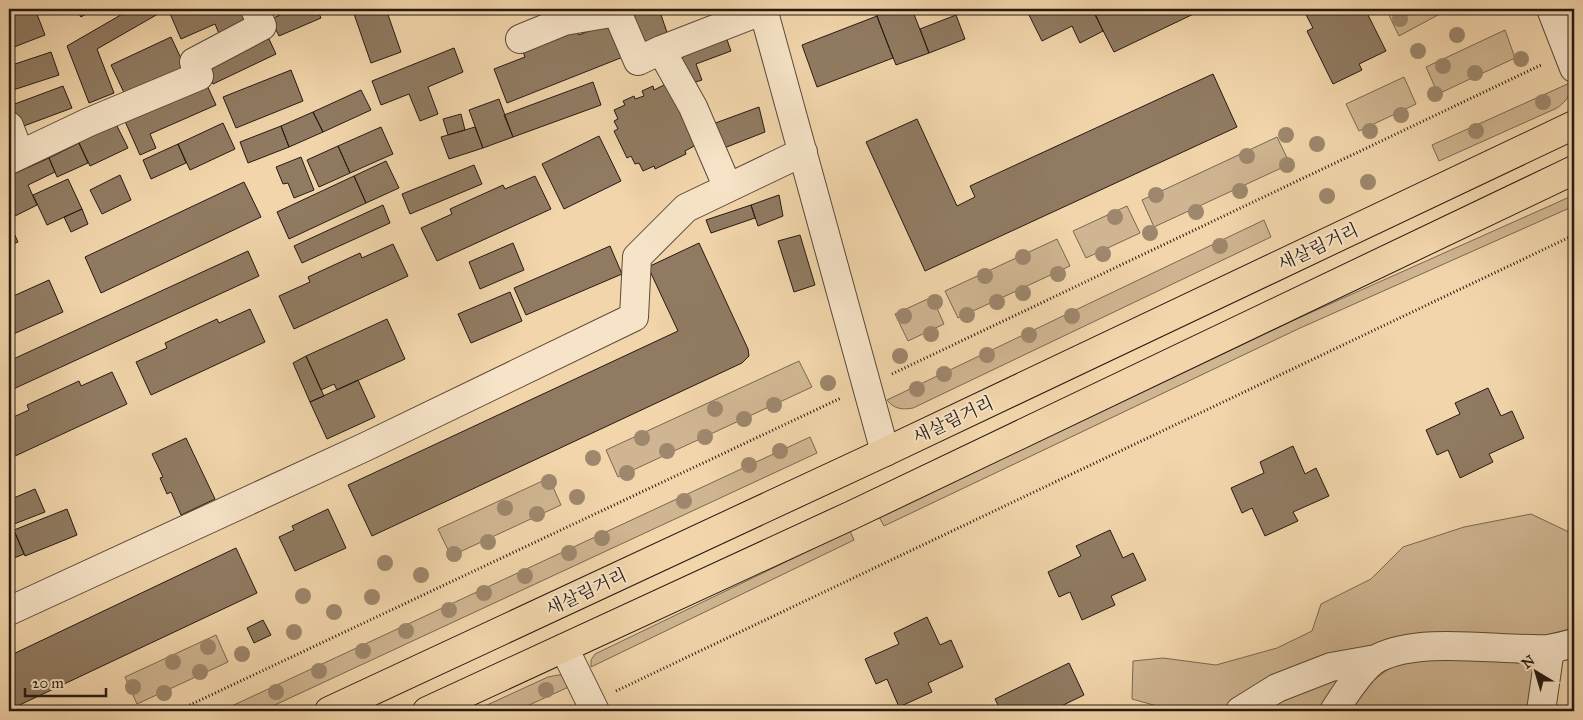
<svg xmlns="http://www.w3.org/2000/svg" width="1583" height="720" viewBox="0 0 1583 720" font-family="'IM FELL Great Primer','Noto Serif KR',serif">
<rect width="100%" height="100%" fill="#f2d5ab"/>
<filter id="stains"><feTurbulence type="fractalNoise" baseFrequency=".004" numOctaves="4"/><feColorMatrix values="0 0 0 0 .2 0 0 0 0 .09 0 0 0 0 .02 0 0 0 .5 -.17"/></filter>
<radialGradient id="worn" r=".72"><stop offset=".6" stop-color="#630" stop-opacity="0"/><stop offset="1" stop-color="#630" stop-opacity=".3"/></radialGradient>
<path fill="#cfb591" stroke="#7a6852" d="M1386,9H1449L1399,36Z
M1505,30L1515,58L1438,94L1426,67Z
M1404,77L1416,104L1359,131L1346,104Z
M1572,82C1571,94 1567,101 1557,108L1439,161L1432,145Z
M1277,137L1290,164L1154,227L1142,200Z
M1574,195V206L1298,329L884,526L879,517L1294,320Z
M1127,206L1140,233L1086,258L1073,231Z
M1264,220L1271,237L913,408C902,410 894,409 887,400Z
M1057,239L1070,266L958,318L945,291Z
M932,297L944,324L908,341L895,314Z
M799,361L812,387L618,477L606,450Z
M810,437L817,453L262,711H221Z
M549,478L561,505L451,556L438,529Z
M1531,514L1569,532L1574,540V628L1546,635L1271,681L1223,711H1175L1132,699L1133,661L1163,658L1216,665L1277,648L1312,631L1321,604L1371,579L1403,547L1464,527Z
M850,531L854,540L591,667V660L595,654Z
M216,635L228,662L137,704L125,677Z
M1414,660H1492L1537,665L1531,711H1348L1370,683L1391,667Z
M558,675H563L573,685L516,711H474L548,677Z
M1332,676L1343,681L1323,711H1259Z"/>
<path fill="#907b62" stroke="#261a12" d="M9,9H35L45,35L9,49Z
M76,9H94L81,17Z
M131,9H155L158,14L97,49L114,93L89,103L67,46Z
M168,9H249L254,22L220,36L215,24L181,39Z
M294,9H317L321,18L279,36L271,19Z
M368,9H386L401,52L371,63L354,14Z
M630,9H659L670,41L643,49Z
M874,9H912L929,53L896,65Z
M1037,9H1093L1103,31L1080,43L1072,26L1042,41L1028,13Z
M1103,9H1204L1114,52L1094,13Z
M1303,9H1365L1386,51L1359,64L1362,70L1333,84L1307,31L1313,28Z
M956,15L965,39L929,53L920,29Z
M877,16L893,58L817,87L802,45Z
M610,23L623,57L507,103L494,69L525,57L523,52L577,31L579,35Z
M725,34L731,51L696,64L702,80L689,84L677,51Z
M171,37L186,69L126,97L111,65Z
M268,37L276,54L213,84L205,66Z
M454,48L463,72L428,87L438,114L420,121L409,94L381,105L372,81Z
M51,52L59,75L10,91L9,66Z
M291,70L303,101L236,128L223,97Z
M1213,74L1237,127L925,271L866,142L917,119L957,206L975,197L970,186Z
M593,82L601,105L513,137L504,115Z
M206,83L216,105L150,134L156,148L140,155L124,119Z
M666,84L695,135L696,145L685,151L686,154L655,169L654,166L643,171L639,163L635,164L631,156L627,158L614,131L618,129L614,121L618,119L614,110L625,105L623,101L634,96L635,99L644,96L642,91L653,86L654,90Z
M63,86L72,108L21,127L12,105Z
M361,90L371,110L323,132L313,112Z
M499,99L513,137L483,148L469,110Z
M759,107L765,132L719,150L710,125Z
M313,112L323,132L289,147L281,126Z
M461,114L465,130L448,135L443,119Z
M223,123L235,149L190,170L178,144Z
M116,124L128,148L90,166L78,141Z
M281,126L289,147L248,163L240,142Z
M381,127L393,154L350,173L338,146Z
M475,127L483,148L449,159L441,137Z
M599,136L621,181L564,209L542,164Z
M79,143L88,163L57,177L49,158Z
M178,144L186,163L151,179L143,160Z
M338,146L350,173L319,187L307,160Z
M301,157L314,190L294,198L288,183L283,184L276,167Z
M49,158L55,172L28,185L37,205L9,219V176Z
M386,161L399,188L366,203L354,176Z
M474,165L482,184L410,214L402,194Z
M120,175L131,200L102,214L90,190Z
M354,176L366,203L289,239L277,212Z
M535,176L551,209L437,261L421,228L452,214L450,209L503,185L505,189Z
M68,179L82,209L47,225L33,195Z
M244,182L261,217L101,293L85,257Z
M779,195L783,216L758,226L751,205Z
M383,205L390,223L302,263L294,246Z
M751,205L755,218L711,233L706,220Z
M82,209L88,224L71,232L64,217Z
M9,222L18,242L9,246Z
M800,235L815,285L794,292L778,241Z
M513,243L524,270L480,289L469,262Z
M699,243L748,349L749,356L742,363L372,536L348,485L678,331L648,267Z
M393,244L408,276L294,329L279,296L310,282L308,277L360,253L362,258Z
M610,246L622,274L526,315L514,288Z
M248,251L259,276L9,391V361Z
M49,280L63,312L9,336V298Z
M510,292L522,321L471,343L458,314Z
M250,309L265,342L151,395L136,362L167,348L165,343L217,319L219,323Z
M387,319L405,359L337,390L334,384L321,390L306,356Z
M306,356L324,396L310,402L293,363Z
M112,372L127,404L13,457L9,448V419L29,410L27,405L79,381L81,386Z
M358,380L375,417L327,439L310,402Z
M1488,388L1501,416L1512,411L1524,438L1489,454L1493,462L1460,478L1448,450L1437,455L1426,430L1460,414L1455,403Z
M186,438L215,499L181,515L171,492L167,494L160,478L163,477L152,454Z
M1293,446L1305,474L1316,468L1329,496L1293,512L1298,521L1265,536L1252,508L1242,513L1231,488L1264,473L1260,462Z
M35,489L45,512L9,526V500Z
M67,509L77,535L25,556L14,530Z
M328,509L346,548L295,571L279,537L294,530L292,526Z
M1110,530L1123,558L1133,553L1146,580L1111,596L1115,605L1082,620L1070,592L1059,597L1048,572L1081,556L1076,546Z
M15,533L24,554L9,560V536Z
M236,548L257,593L9,710V656Z
M927,617L940,645L951,640L963,667L928,683L932,692L899,707L887,679L876,684L865,659L899,644L894,633Z
M263,620L271,635L254,643L247,628Z
M1069,663L1084,695L1051,711H1001L995,699Z"/>
<g fill="none" stroke-linecap="round" stroke-linejoin="round">
<g stroke="#594938" stroke-width="30">
<path id="minor" d="M763,9L885,452
M1551,9L1574,68
M520,39L564,21L617,12L638,61L661,50L693,107L728,188
M661,50L764,10
M9,126L20,155
M9,160L89,122L199,76L194,62L262,26L255,9
M9,611L365,447L634,317L637,257L686,208L803,152
M564,648L595,711
M1240,711L1277,688L1331,667L1376,659
M1334,711C1344,696 1362,666 1378,658C1421,636 1499,651 1548,649C1557,648 1566,645 1574,643
M1541,711L1550,649"/>
</g>
<g stroke="#261a12" stroke-width="30">
<path id="major" d="M329,711L885,452L1574,125
M427,711L852,515L1574,170"/>
</g>
<path stroke="#261a12" stroke-width="3" stroke-dasharray="1 2.5" stroke-linecap="butt" d="M892,374L1543,64
M616,691L1574,235
M177,711L841,398"/>
<use href="#minor" stroke="#f7e4c8" stroke-width="28"/>
<use href="#major" stroke="#f2d5ab" stroke-width="28"/>
</g>
<g fill="#9e876c">
<circle cx="1400" cy="19" r="8"/>
<circle cx="1457" cy="35" r="8"/>
<circle cx="1418" cy="51" r="8"/>
<circle cx="1521" cy="59" r="8"/>
<circle cx="1443" cy="66" r="8"/>
<circle cx="1475" cy="73" r="8"/>
<circle cx="1435" cy="94" r="8"/>
<circle cx="1543" cy="102" r="8"/>
<circle cx="1401" cy="115" r="8"/>
<circle cx="1370" cy="131" r="8"/>
<circle cx="1476" cy="131" r="8"/>
<circle cx="1286" cy="135" r="8"/>
<circle cx="1317" cy="144" r="8"/>
<circle cx="1247" cy="156" r="8"/>
<circle cx="1287" cy="165" r="8"/>
<circle cx="1368" cy="182" r="8"/>
<circle cx="1240" cy="191" r="8"/>
<circle cx="1156" cy="195" r="8"/>
<circle cx="1327" cy="196" r="8"/>
<circle cx="1196" cy="212" r="8"/>
<circle cx="1115" cy="217" r="8"/>
<circle cx="1150" cy="233" r="8"/>
<circle cx="1220" cy="246" r="8"/>
<circle cx="1103" cy="254" r="8"/>
<circle cx="1023" cy="257" r="8"/>
<circle cx="1058" cy="274" r="8"/>
<circle cx="985" cy="276" r="8"/>
<circle cx="1023" cy="293" r="8"/>
<circle cx="935" cy="302" r="8"/>
<circle cx="997" cy="302" r="8"/>
<circle cx="967" cy="315" r="8"/>
<circle cx="904" cy="316" r="8"/>
<circle cx="1072" cy="316" r="8"/>
<circle cx="931" cy="334" r="8"/>
<circle cx="1029" cy="335" r="8"/>
<circle cx="987" cy="355" r="8"/>
<circle cx="900" cy="356" r="8"/>
<circle cx="944" cy="374" r="8"/>
<circle cx="828" cy="383" r="8"/>
<circle cx="917" cy="389" r="8"/>
<circle cx="774" cy="405" r="8"/>
<circle cx="715" cy="409" r="8"/>
<circle cx="744" cy="419" r="8"/>
<circle cx="705" cy="437" r="8"/>
<circle cx="642" cy="438" r="8"/>
<circle cx="667" cy="451" r="8"/>
<circle cx="780" cy="451" r="8"/>
<circle cx="593" cy="458" r="8"/>
<circle cx="749" cy="465" r="8"/>
<circle cx="627" cy="473" r="8"/>
<circle cx="549" cy="482" r="8"/>
<circle cx="577" cy="497" r="8"/>
<circle cx="684" cy="501" r="8"/>
<circle cx="505" cy="508" r="8"/>
<circle cx="537" cy="514" r="8"/>
<circle cx="602" cy="538" r="8"/>
<circle cx="488" cy="542" r="8"/>
<circle cx="569" cy="553" r="8"/>
<circle cx="454" cy="554" r="8"/>
<circle cx="385" cy="563" r="8"/>
<circle cx="421" cy="575" r="8"/>
<circle cx="525" cy="576" r="8"/>
<circle cx="484" cy="593" r="8"/>
<circle cx="303" cy="596" r="8"/>
<circle cx="372" cy="597" r="8"/>
<circle cx="449" cy="610" r="8"/>
<circle cx="334" cy="612" r="8"/>
<circle cx="406" cy="631" r="8"/>
<circle cx="294" cy="632" r="8"/>
<circle cx="208" cy="647" r="8"/>
<circle cx="363" cy="651" r="8"/>
<circle cx="242" cy="654" r="8"/>
<circle cx="173" cy="662" r="8"/>
<circle cx="319" cy="671" r="8"/>
<circle cx="200" cy="672" r="8"/>
<circle cx="133" cy="687" r="8"/>
<circle cx="546" cy="690" r="8"/>
<circle cx="276" cy="692" r="8"/>
<circle cx="164" cy="693" r="8"/>
</g>
<g text-anchor="middle" dominant-baseline="central" stroke-width="4" stroke-linejoin="round" paint-order="stroke">
<g font-size="18" fill="#261a12" stroke="#f7e4c8">
<text transform="translate(1318 247) rotate(-25)">새살림거리</text>
<text transform="translate(953 420) rotate(-25)">새살림거리</text>
<text transform="translate(586 592) rotate(-25)">새살림거리</text>
</g>
</g>
<rect width="1583" height="720" fill="none" stroke="#f2d5ab" stroke-width="30"/>
<rect x="10" y="10" width="1563" height="700" fill="none" stroke="#261a12" stroke-width="2.5"/>
<rect x="15" y="15" width="1553" height="690" fill="none" stroke="#261a12"/>
<g transform="translate(1536 672) rotate(322)" stroke="#f7e4c8" stroke-width="4" paint-order="stroke">
<path d="M0-4L9 19L0 12L-9 19Z" fill="#261a12"/>
<text y="-8" font-size="14" font-weight="bold" text-anchor="middle" fill="#261a12">N</text>
</g>
<path d="M25 688v8h81v-8" fill="none" stroke="#261a12" stroke-width="2.5"/>
<text x="32" y="688" font-size="15" fill="#261a12" stroke="#f7e4c8" stroke-width="4" paint-order="stroke">20 m</text>
<rect width="100%" height="100%" filter="url(#stains)"/>
<rect width="100%" height="100%" fill="url(#worn)"/>
</svg>
